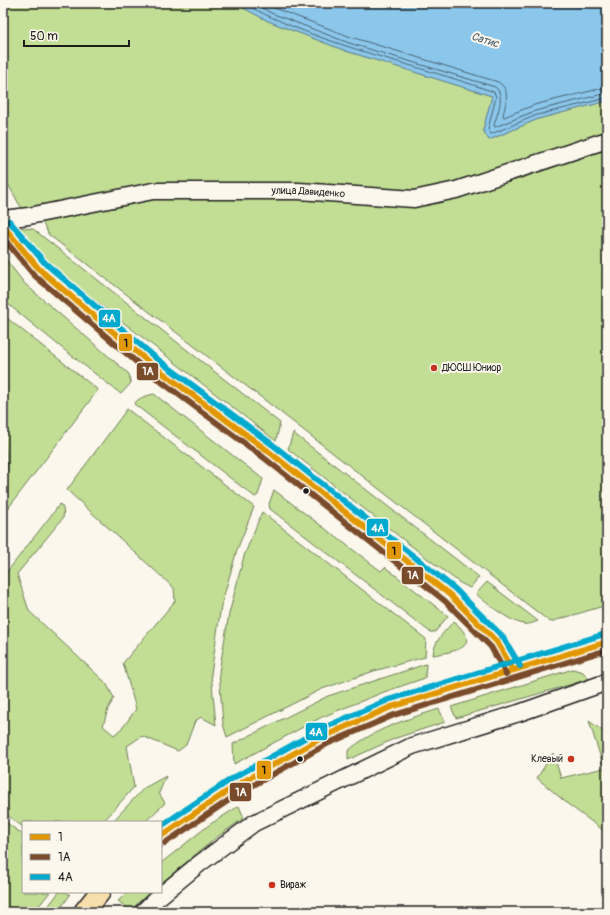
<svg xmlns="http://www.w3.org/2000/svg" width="610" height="915" viewBox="0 0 610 915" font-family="Pangolin,sans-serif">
<rect width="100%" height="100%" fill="#fbf7ec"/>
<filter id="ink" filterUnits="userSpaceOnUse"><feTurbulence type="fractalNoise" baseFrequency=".025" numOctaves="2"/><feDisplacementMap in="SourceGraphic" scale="8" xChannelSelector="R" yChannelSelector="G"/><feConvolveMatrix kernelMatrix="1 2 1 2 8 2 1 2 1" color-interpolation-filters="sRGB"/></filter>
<g filter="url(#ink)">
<path fill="#c2de95" stroke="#6f7d58" d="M3,3H234L268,21L346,51L492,96L483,130L489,140L538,119L607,101V605L550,622L275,408L49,235L40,218L29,216L19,204L3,175Z
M11,226L33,229L280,423L276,441L66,278Z
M3,256L25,284L129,374L131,383L121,394L62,348L3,300Z
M3,315L98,390L3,515V476L8,470L3,423Z
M154,394L263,479L258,495L255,497L134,404C139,397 146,396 154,394Z
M127,409L254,507L237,550L221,606L211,674L216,725L201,717L195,721L186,745L178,751L142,736L127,746L134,787L103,822H23V827L3,812V577L60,504C64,508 64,512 63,518L17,574L29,611L106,683L114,698L108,709L103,726L114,735L124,726L136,709L123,663L175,601L174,588L67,490Z
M293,433L479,577L470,588L460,583L428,559L288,449Z
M274,490L381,571L385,567L448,616L435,632H430L270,509L269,504Z
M262,512L426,639L425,657L374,671L322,689L227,737L223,724L219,672L229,614L244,556Z
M487,582L538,621C533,623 528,625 523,624C507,620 488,604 476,594Z
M454,621C483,648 456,651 433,655C434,641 445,631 454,621Z
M426,664L425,678L384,692L322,717L234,764L233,744L328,696Z
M573,669L583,672L589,679L456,718L451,707Z
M439,709L445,722L396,738L348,760V751C373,729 408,719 439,709Z
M589,721L607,734V833L569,805L537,778L553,753L561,778L604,768Z
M166,776L159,793L165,803L145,822H112L144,788Z
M239,806L244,818L217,837L161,883V863L209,825Z
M3,820L23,835V892H50L34,912H3Z
M59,892H66L70,895L58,912H44Z
M128,892H150L130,910L118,901Z"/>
<path fill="#8bc7eb" stroke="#5f8398" d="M234,3H607V101L538,119L489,140L483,130L492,96L346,51L268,21Z"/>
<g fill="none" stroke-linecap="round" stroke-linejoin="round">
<path stroke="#48606f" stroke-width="1" d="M243,3C321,46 410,62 494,92L496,97L488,129L491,134L537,115L607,98
M253,3L271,13L349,43L495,87C506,95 497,114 494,125L495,127L535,111L607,93
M266,3L274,8L351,37L498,82C511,90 506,102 503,115L504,117L534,105L607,87"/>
<g stroke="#1c1c1c" stroke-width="19">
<g id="minor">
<path id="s1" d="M3,219L29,216L153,191H299L414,199L456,190L607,140"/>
<path d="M3,226L39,269L152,365L268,451L450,595L497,642L513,670"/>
<path d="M143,912L154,901L199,864L254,823L412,746L519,713L607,682"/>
</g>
</g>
<g stroke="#1c1c1c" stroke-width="23">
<path id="major" d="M161,836L237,785L325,736L391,707L607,642
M84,912L100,892"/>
</g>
<use href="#minor" stroke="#fbf7ec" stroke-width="16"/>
<use href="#major" stroke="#f8deab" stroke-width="20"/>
<g stroke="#fbf7ec" stroke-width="9">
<path id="bus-1" d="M3,226L39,269L152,365L268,451L450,595L497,642L513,670
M161,836L237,785L325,736L391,707L607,642"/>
</g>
<g stroke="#fbf7ec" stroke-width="9">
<path id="bus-2" d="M3,238L34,275L147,371L263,457L445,601L491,647L506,674
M165,843L241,792L329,743L394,715L607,650"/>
</g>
<g stroke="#fbf7ec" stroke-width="9">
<path id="bus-3" d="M9,221L45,263L157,359L273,445L455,589L503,637L520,666
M161,826L233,778L321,729L388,700L605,634"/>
</g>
<use href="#bus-1" stroke="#e19803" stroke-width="6"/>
<use href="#bus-2" stroke="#7a4b2a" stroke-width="6"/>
<use href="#bus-3" stroke="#00a9ce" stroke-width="6"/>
</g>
</g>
<g fill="#c8321e" stroke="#fbf7ec" stroke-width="1.5">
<circle cx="434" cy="368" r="4"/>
<circle cx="571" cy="759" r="4"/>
<circle cx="272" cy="885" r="4"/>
</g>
<g fill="#1c1c1c" stroke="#fbf7ec" stroke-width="1.5">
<circle cx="306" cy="491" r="3.5"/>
<circle cx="300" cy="759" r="3.5"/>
</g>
<g text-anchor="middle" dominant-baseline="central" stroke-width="4" stroke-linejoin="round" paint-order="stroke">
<g font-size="10" fill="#1c1c1c" stroke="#fbf7ec">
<text stroke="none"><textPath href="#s1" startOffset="308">улица Давиденко</textPath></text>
</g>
<g font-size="10" fill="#1c1c1c" stroke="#fbf7ec" text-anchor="start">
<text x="442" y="368">ДЮСШ Юниор</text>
<text x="563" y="759" text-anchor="end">Клевый</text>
<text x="280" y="885">Вираж</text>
</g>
<g font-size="11" font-style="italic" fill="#435864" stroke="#fbf7ec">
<text transform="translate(485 40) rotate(17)">Сатис</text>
</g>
</g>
<g stroke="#fbf7ec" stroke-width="1.5">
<rect x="98" y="309" width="23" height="19" rx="4" fill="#00a9ce"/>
<rect x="118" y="333" width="15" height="19" rx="4" fill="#e19803"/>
<rect x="136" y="362" width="23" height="19" rx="4" fill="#7a4b2a"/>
<rect x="366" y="518" width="23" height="19" rx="4" fill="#00a9ce"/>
<rect x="386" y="541" width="16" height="19" rx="4" fill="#e19803"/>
<rect x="401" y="566" width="23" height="19" rx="4" fill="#7a4b2a"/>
<rect x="305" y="722" width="23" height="19" rx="4" fill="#00a9ce"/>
<rect x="256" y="760" width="16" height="20" rx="4" fill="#e19803"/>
<rect x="229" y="782" width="23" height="20" rx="4" fill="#7a4b2a"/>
</g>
<g font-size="11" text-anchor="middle" font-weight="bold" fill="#fff">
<text x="109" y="322">4А</text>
<text x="148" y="375">1А</text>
<text x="378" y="532">4А</text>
<text x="413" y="579">1А</text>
<text x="316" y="736">4А</text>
<text x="241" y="796">1А</text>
</g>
<g font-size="11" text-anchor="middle" font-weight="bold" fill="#111">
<text x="126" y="347">1</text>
<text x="394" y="555">1</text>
<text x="264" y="774">1</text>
</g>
<rect width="610" height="915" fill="none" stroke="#fbf7ec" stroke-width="16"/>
<rect x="8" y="8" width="594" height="899" fill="none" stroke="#1c1c1c" stroke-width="1.5" filter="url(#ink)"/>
<rect x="22" y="821" width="140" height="72" fill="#fbf7ec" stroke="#a29f99"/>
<rect x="30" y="834" width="20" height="6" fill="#e19803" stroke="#a29f99"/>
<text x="58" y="841" font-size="12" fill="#1c1c1c">1</text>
<rect x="30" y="854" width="20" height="6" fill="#7a4b2a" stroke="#a29f99"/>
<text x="58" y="861" font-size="12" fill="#1c1c1c">1А</text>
<rect x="30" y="874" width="20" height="6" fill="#00a9ce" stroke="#a29f99"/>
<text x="58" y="881" font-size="12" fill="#1c1c1c">4А</text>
<path d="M24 40v6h105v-6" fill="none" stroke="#1c1c1c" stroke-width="2"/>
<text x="30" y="40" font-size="12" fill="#1c1c1c" stroke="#fbf7ec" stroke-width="3" paint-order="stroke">50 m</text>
</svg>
